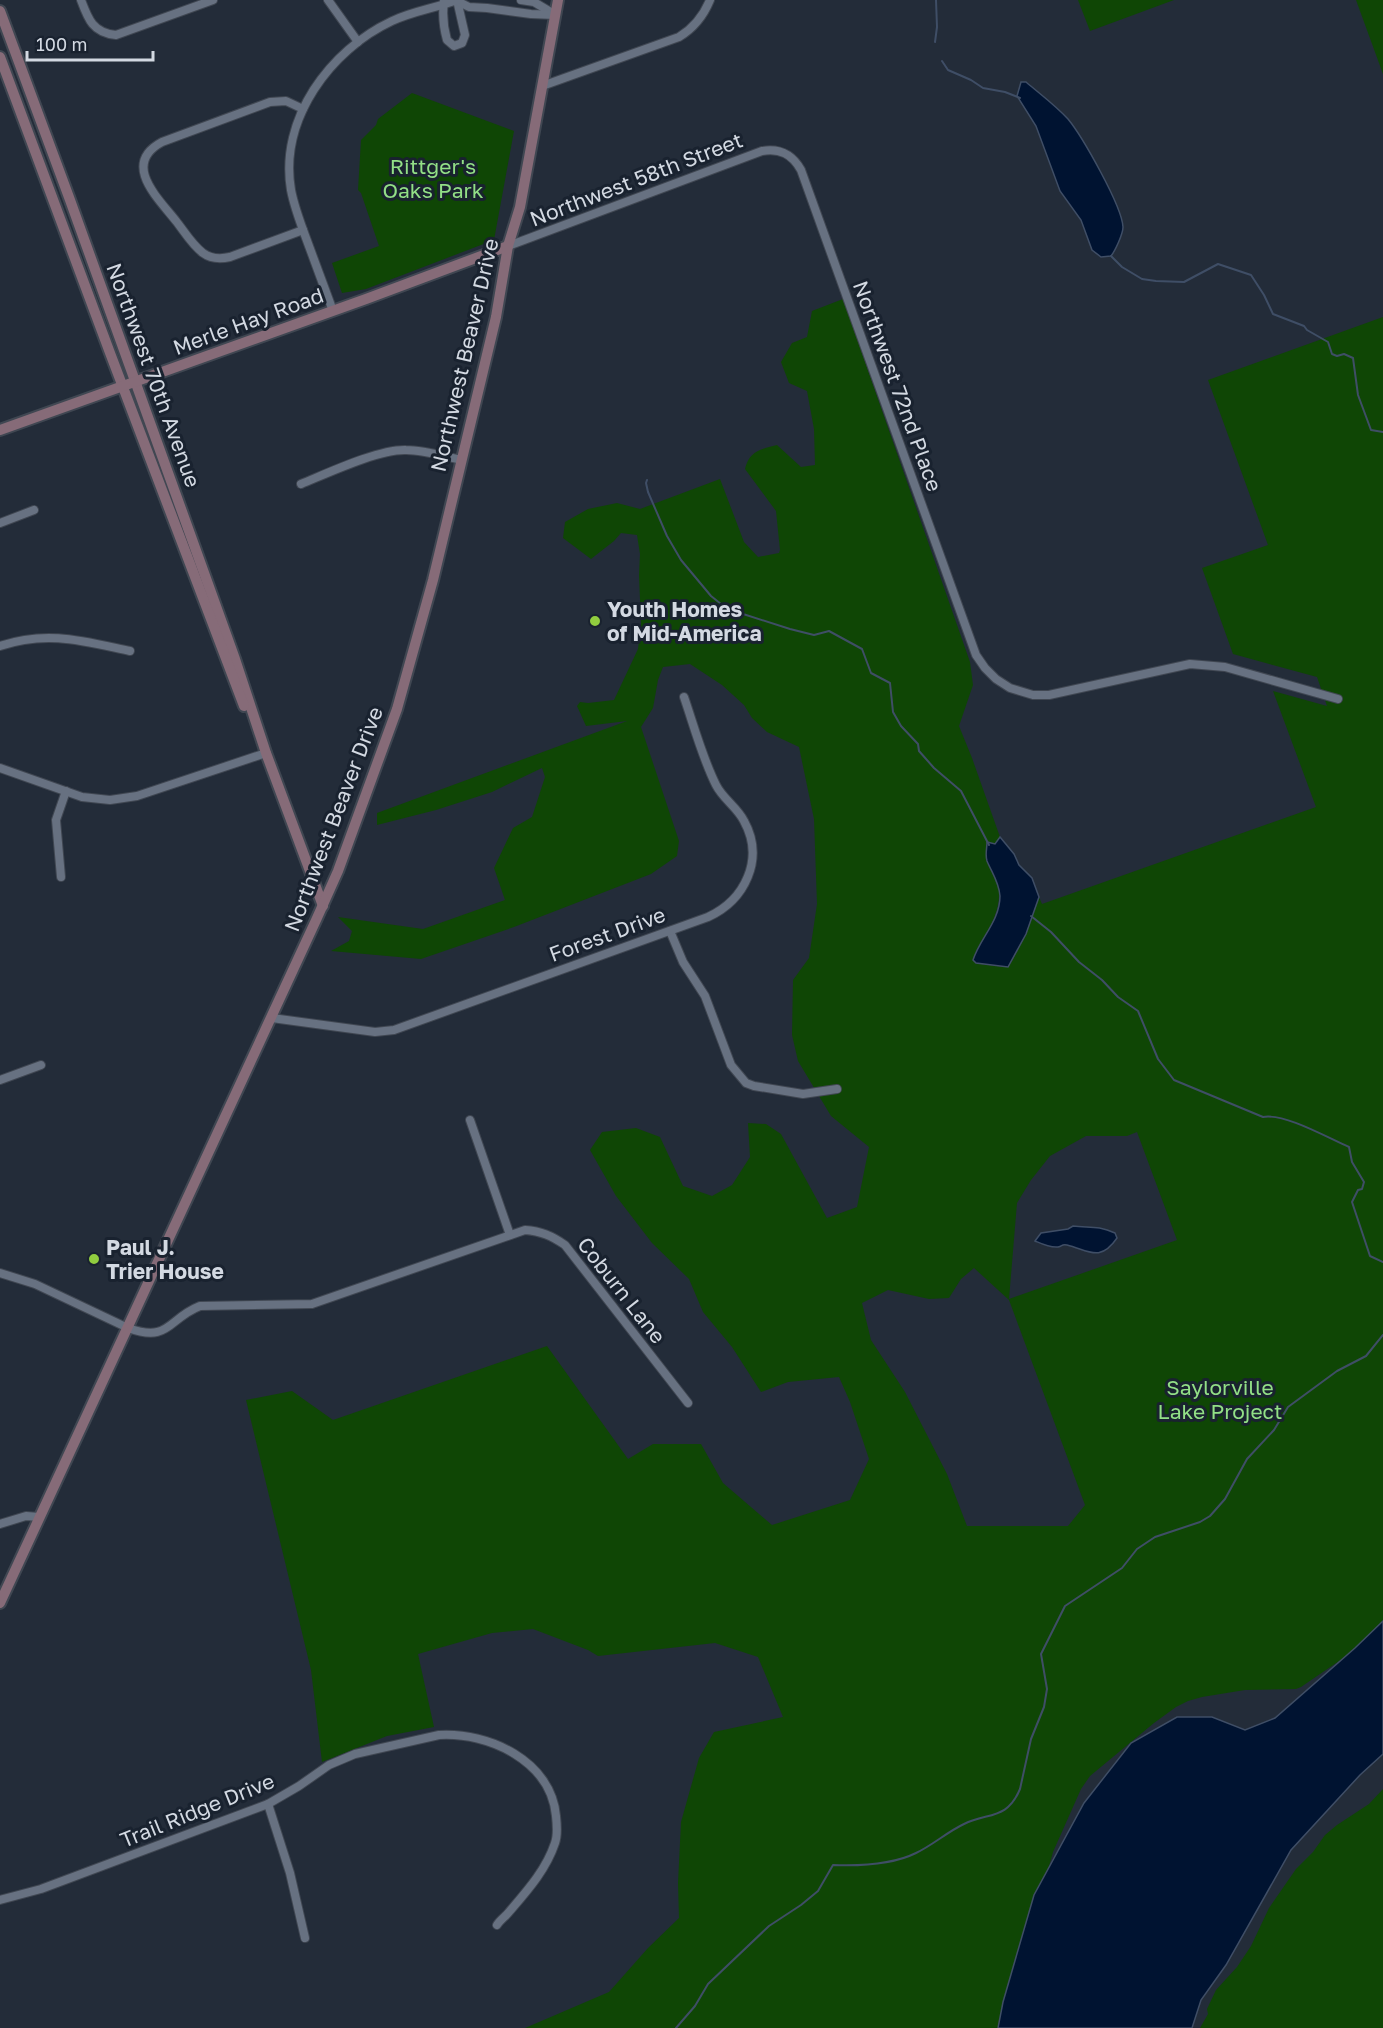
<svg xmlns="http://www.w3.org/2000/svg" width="1383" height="2028" font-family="'Golos Text',sans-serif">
<rect width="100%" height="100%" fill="#232c39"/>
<g fill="#0f4605" fill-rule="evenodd">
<path d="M1078 0H1174L1090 31Z"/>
<path d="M1356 0H1383V74Z"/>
<path d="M412 93 514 131 494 240 366 289 342 293 332 263 379 246 361 193 358 190 361 140 376 125 378 119Z"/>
<path d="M843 299 970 662 973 685 959 726 972 758 1000 837 995 844 987 842C986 858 989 860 995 873 1007 903 991 926 976 951L980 964 1004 967H1008L1010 965 1009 962 1012 961 1026 934 1039 897 1042 904 1316 807 1273 691 1327 706 1317 677 1233 654 1202 568 1268 545 1208 380 1383 317V1627L1364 1644 1301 1687 1296 1689 1245 1690 1202 1697 1188 1701 1176 1707 1154 1723 1090 1776 1081 1789 1053 1852 1004 2028H525L609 1992 648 1948 679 1918 678 1883 681 1822 699 1758 714 1732 783 1717 758 1657 715 1643 598 1656 588 1650 533 1629 492 1633 418 1654 434 1727 387 1736 322 1762 311 1670 246 1400 292 1391 333 1420 547 1346 628 1459 653 1444H701L723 1483 772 1525 850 1500 869 1459 850 1402 839 1377 788 1382 761 1392 732 1347 703 1312 689 1279 652 1243 616 1196 590 1150 602 1132 636 1128 660 1137 683 1186 712 1196 732 1185 750 1157 748 1123 766 1124 781 1134 827 1218 857 1207 869 1147 831 1116 798 1061 792 1035 793 980 809 958 817 904 814 819 799 747 767 732 752 718 744 705 722 685 690 664 663 667 658 680 653 708 641 727 679 841 677 856 651 874 514 927 421 959 331 951 349 941 352 931 338 917 423 929 505 900 494 868 513 828 532 817 545 777 542 768 492 792 436 810 377 825V813L627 721 586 726 577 706 580 702 588 703 614 700 638 649 641 624 639 575 640 554 637 535 621 533 614 541 591 559 563 538 565 522 588 509 617 503 640 509 720 479 744 542 758 557 779 553 780 550 776 511 745 469C749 451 761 449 777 445L801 467 815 465 814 429 807 391 789 383 781 362 792 343 807 337 812 311ZM1137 1132 1177 1240 1009 1299 1017 1203 1031 1180 1050 1156 1086 1136H1127ZM974 1268 1009 1300 1085 1505 1068 1526H967L947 1474 905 1392 871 1340 862 1303 888 1290 929 1299 949 1298 961 1279Z"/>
<path d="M1383 1789V2028H1200L1208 2014 1207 2009 1216 1990 1237 1967 1251 1946 1269 1908 1296 1869 1313 1852 1325 1835 1337 1825 1369 1804Z"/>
</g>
<g fill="#001331" stroke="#3f4e66" stroke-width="1.5">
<path d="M1021 82H1026C1040 94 1055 105 1068 119 1082 136 1122 206 1123 227 1123 234 1115 251 1111 256L1101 257 1092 250 1081 220 1060 191 1036 126 1017 96Z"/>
<path d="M1000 837 1014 854 1019 865 1032 878 1039 897 1026 934 1008 967 976 963 973 960C980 938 1000 921 1000 896 999 882 992 873 987 861 985 855 987 848 987 842L995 844Z"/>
<path d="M1073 1226C1089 1228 1098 1225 1115 1233L1117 1238C1100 1263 1088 1250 1067 1245 1061 1244 1063 1246 1058 1247 1050 1248 1042 1244 1035 1241L1041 1233 1068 1229Z"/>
<path d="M1383 1621V1754L1360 1775 1291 1850 1226 1965 1201 2000 1192 2028H998L1003 2002 1034 1895 1084 1803 1131 1743 1177 1717H1212L1245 1730 1275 1718 1355 1648Z"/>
</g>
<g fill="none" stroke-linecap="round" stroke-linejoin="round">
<g stroke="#3f4e66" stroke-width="2">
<path d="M935 42 937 27 936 0"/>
<path d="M942 61 948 70 971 80 983 88 1005 92 1020 98"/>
<path d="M1111 256 1122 267 1142 279 1156 281 1184 282 1218 264 1251 275 1264 295 1273 314 1304 326 1307 330 1328 342 1332 354 1337 356 1344 354 1353 358 1358 395 1371 430 1383 432"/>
<path d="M647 480 646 483 648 492 667 536 681 560 711 596 721 604 740 613 790 629 814 635 829 631 862 649 871 673 890 683 893 712 901 726 918 744 919 751 934 768 961 791 989 845"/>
<path d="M1031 916 1051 932 1079 962 1102 980 1118 997 1138 1011 1158 1059 1174 1080 1263 1117C1285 1113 1328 1138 1349 1147L1352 1162 1364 1182 1362 1189 1358 1190 1352 1202 1370 1256 1383 1262"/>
<path d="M676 2028 695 2006 708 1984 769 1926 801 1905 818 1891 833 1865C860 1866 892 1865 916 1853 933 1845 947 1832 964 1824 989 1812 1007 1820 1020 1789L1031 1739 1044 1707 1047 1689 1041 1654 1065 1606 1122 1568 1137 1549 1155 1537 1200 1522 1210 1516 1225 1499 1247 1459 1274 1430 1288 1407 1337 1371 1366 1356 1383 1335"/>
</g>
<g stroke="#404752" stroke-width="10">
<g id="street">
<path d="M81 0C88 19 93 33 116 35L213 0"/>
<path d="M328 0 358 42"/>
<path d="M521 0 534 2 554 14"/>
<path d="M444 1C442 16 443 26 447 40L454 46 462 43 465 35 457 0"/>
<path d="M457 1 469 7 487 8 531 14 555 15"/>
<path d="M542 86 679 37C694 28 703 17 710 0"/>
<path d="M303 109 286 101 270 102 162 142C121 164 158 198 176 221 184 231 192 245 203 253 211 259 221 259 230 257L303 230"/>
<path d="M508 246 762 151C780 148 792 154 801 170L976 655 985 668 996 679 1010 688 1033 695H1049L1190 664 1225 667 1338 699"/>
<path d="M333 311C324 287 315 262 306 238 300 222 294 206 291 190 279 119 330 50 392 21 413 11 436 8 457 0"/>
<path d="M301 484C328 473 379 449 406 450 424 450 443 456 461 460"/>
<path d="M0 523 34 510"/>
<path d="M0 646C47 630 83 641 130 651"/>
<path d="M0 768 82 797 110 800 137 796 266 753"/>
<path d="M61 877 56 820 66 791"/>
<path d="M670 931 683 962 705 996 731 1065 746 1083 754 1086 803 1094 837 1089"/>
<path d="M272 1018 375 1032 394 1030 708 917C745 900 765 859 744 821 737 807 723 799 716 785 702 757 694 726 684 697"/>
<path d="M0 1080 41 1065"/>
<path d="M470 1120 510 1235"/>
<path d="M0 1273 35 1284 128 1328C170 1343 167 1319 200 1306L312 1304 525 1230C541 1231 552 1236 565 1245L688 1403"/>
<path d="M0 1524 26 1516 39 1517"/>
<path d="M268 1804 290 1873 305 1938"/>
<path d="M0 1900 41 1889 268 1804 299 1786 329 1765 355 1754 439 1735C489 1732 551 1761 556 1816 557 1825 558 1835 555 1843 546 1870 527 1891 509 1912 505 1917 500 1920 497 1925"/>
</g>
</g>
<g stroke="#404752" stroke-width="14">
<g id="secondary">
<path d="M0 11 70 200 235 659 266 753 323 906"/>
<path d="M0 57C80 274 161 490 244 706"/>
<path d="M0 430 366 299 508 246"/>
<path d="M0 1603 317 918 338 871 397 709 433 580 496 317 508 246 520 207 558 0"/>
</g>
</g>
<use href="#street" stroke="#677181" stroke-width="8"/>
<use href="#secondary" stroke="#866b78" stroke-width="10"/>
</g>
<g fill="#91cd3f" stroke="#19222f" stroke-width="2">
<circle cx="595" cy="621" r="6"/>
<circle cx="94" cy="1259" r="6"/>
</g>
<g text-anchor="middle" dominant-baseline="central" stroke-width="6" stroke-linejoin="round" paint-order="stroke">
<g font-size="21" fill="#92df86" stroke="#19222f">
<text x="433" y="166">Rittger's<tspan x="433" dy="24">Oaks Park</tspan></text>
<text x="1220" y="1387">Saylorville<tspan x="1220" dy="24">Lake Project</tspan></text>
</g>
<g font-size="21" fill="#d3d9e2" stroke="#19222f">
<text transform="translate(636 179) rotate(-21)">Northwest 58th Street</text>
<text transform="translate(248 321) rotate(-20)">Merle Hay Road</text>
<text transform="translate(464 355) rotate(-77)">Northwest Beaver Drive</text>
<text transform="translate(154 375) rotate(70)">Northwest 70th Avenue</text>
<text transform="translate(898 386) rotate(70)">Northwest 72nd Place</text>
<text transform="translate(333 819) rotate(-69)">Northwest Beaver Drive</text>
<text transform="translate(607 934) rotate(-20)">Forest Drive</text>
<text transform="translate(622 1290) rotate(52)">Coburn Lane</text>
<text transform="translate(197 1810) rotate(-22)">Trail Ridge Drive</text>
</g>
<g font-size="21" font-weight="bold" fill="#d3d9e2" stroke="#19222f" text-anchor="start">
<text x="607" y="609">Youth Homes<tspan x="607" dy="24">of Mid-America</tspan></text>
<text x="106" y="1247">Paul J.<tspan x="106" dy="24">Trier House</tspan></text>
</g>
</g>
<path d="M27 51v9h126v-9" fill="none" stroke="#d3d9e2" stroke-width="3"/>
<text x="36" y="51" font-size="18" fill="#d3d9e2" stroke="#19222f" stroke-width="4.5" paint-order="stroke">100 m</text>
</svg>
